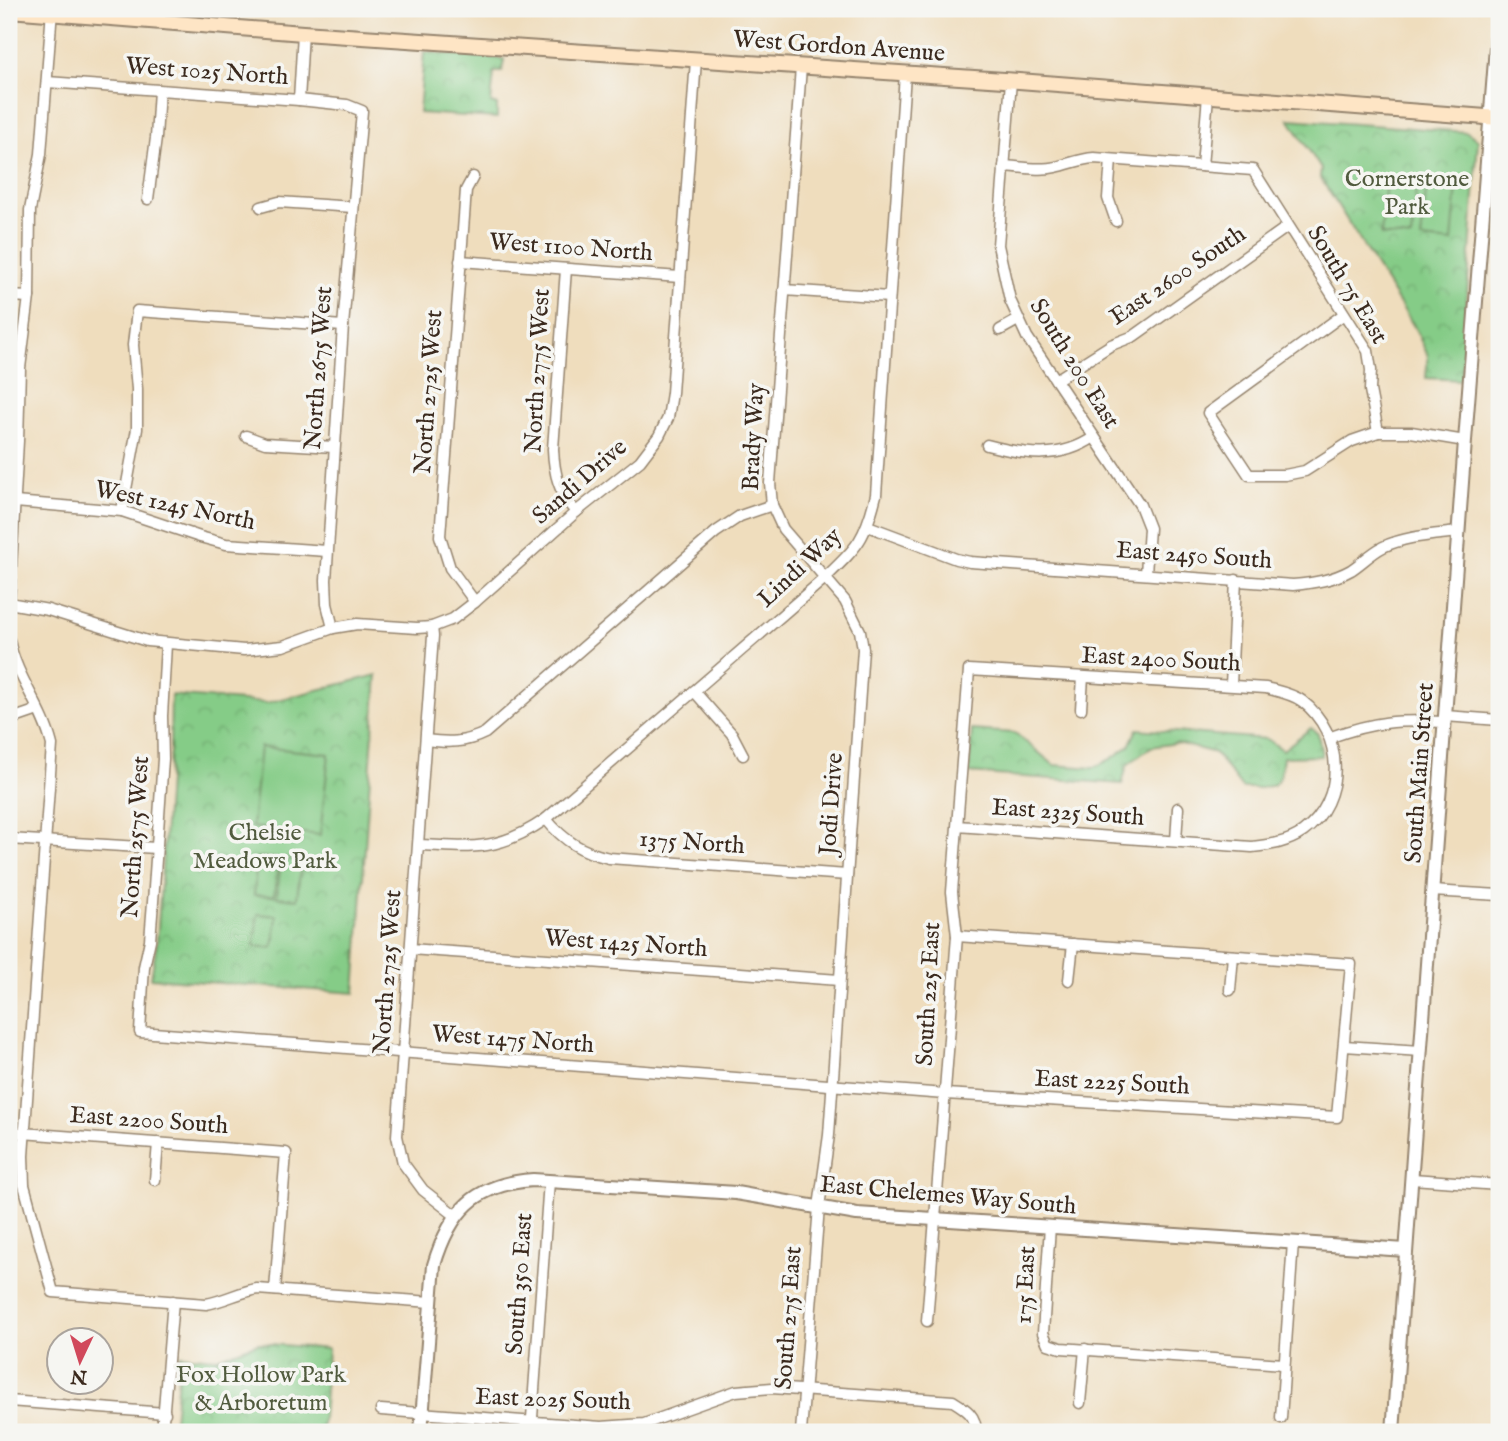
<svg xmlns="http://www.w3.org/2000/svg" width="1508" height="1441" font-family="'IM FELL English',serif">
<defs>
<pattern id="park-crowns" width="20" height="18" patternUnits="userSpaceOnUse" patternTransform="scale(1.75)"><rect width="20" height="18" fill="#85cc87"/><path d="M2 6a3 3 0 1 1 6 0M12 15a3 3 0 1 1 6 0" fill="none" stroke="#74af74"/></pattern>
</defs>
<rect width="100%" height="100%" fill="#f6f6f2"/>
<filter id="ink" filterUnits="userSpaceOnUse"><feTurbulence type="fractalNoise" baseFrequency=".0143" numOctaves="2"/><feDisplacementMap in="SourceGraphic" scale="14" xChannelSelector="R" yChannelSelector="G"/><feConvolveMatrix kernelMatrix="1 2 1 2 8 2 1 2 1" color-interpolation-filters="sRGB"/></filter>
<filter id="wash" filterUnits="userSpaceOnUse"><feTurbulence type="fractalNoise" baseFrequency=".00686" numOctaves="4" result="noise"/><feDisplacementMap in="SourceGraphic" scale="28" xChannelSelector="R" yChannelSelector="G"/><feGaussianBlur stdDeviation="1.57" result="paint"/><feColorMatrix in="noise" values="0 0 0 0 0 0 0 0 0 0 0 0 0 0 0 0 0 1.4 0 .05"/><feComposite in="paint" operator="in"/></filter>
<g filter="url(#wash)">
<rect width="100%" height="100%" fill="#efddbd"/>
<g fill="url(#park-crowns)" stroke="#607b52" stroke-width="2">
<path d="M424 52 504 59 502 72H494L491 103 497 105V118L419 113Z"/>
<path d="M1289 119 1467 132 1478 140 1461 380 1426 378 1428 356 1415 328 1320 177 1321 169Z"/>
<path d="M377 675 355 993 151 978 157 942 170 751 171 695 266 703Z"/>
<path d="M1311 728 1318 734 1322 756 1283 757 1280 777 1274 785 1261 788H1242L1215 753 1177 743 1151 747 1127 765 1122 784 969 773 972 730 1015 733 1054 765 1093 768 1111 759 1129 746 1137 729 1267 739 1283 750Z"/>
<path d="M258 1343 328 1349 322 1432H173L180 1355 217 1358Z"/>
</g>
<g fill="#85cc87" stroke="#607b52" stroke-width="2">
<path d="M1386 179 1417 181 1411 238 1381 235Z"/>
<path d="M1427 182 1457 185 1452 242 1421 239Z"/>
<path d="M260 747 329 754 320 835 252 827Z"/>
<path d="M257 857 278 859 274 896 254 895Z"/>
<path d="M281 859 301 861 297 899 277 897Z"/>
<path d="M258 914 277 916 273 948 254 946Z"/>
</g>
</g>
<g filter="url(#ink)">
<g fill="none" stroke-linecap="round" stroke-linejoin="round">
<g stroke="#95846e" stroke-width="13">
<g id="minor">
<path d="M801 67 770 483 772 505 783 529 845 601 860 631 863 649 829 1135 819 1207 801 1432"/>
<path d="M1011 81 998 245 1010 300 1027 337 1140 505 1149 528 1146 574"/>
<path d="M47 82 299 100 347 105 362 111 343 326 326 580 327 604 333 628"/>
<path d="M299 100 303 33"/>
<path d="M1111 160 1108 198 1116 221"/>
<path d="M1004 166C1021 167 1039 171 1056 167 1070 164 1079 159 1094 158L1253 170 1368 351 1371 370 1370 390 1378 432"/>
<path d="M1202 166 1208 96"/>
<path d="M473 177 466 190 440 536 450 568 475 602"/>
<path d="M148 199 156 138 159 90"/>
<path d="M261 207 279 202 353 207"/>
<path d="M460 261 680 277"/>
<path d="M566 269 553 449C554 473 559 494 576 512"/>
<path d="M784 290 889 297"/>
<path d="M9 296 29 297"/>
<path d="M1344 314 1208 413 1249 475H1285L1305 471 1352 441 1378 432H1411L1465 441"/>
<path d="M1000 330 1018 320"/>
<path d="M1056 380 1111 345 1134 336 1287 227"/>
<path d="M246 436 265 443 334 447"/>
<path d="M987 445C1025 455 1061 460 1094 437"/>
<path d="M15 502 122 511 200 537 226 544 327 551"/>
<path d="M122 511 137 429V389L133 345 137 311 343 326"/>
<path d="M868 526 956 559 970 562 1293 585C1314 583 1333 580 1351 570 1362 563 1371 553 1383 547 1406 536 1433 535 1458 532"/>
<path d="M9 603 48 610 147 641 244 650 283 646 333 628 357 624 417 628 432 627 453 619 475 602 576 512 640 461 659 436 668 418 672 393 696 60"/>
<path d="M9 605 18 441 20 368 29 297 30 210 41 154 52 10"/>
<path d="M432 627 433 636 397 1136 403 1163 423 1190 456 1216"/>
<path d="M9 640C16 677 43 708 52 745L23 1156 24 1185 53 1292 206 1304C224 1301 239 1292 257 1289L431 1302"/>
<path d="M166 644 162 716 163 759 153 902 150 940 144 967 140 1032 945 1094 1337 1117 1351 964 957 936"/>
<path d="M1231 685 1236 580"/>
<path d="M694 691 732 734 743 755"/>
<path d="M1081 709 1083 677"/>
<path d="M1445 716 1499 720"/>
<path d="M9 720 38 710"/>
<path d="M1331 737C1376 721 1397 720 1444 722"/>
<path d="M426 740C448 743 465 743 485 733L716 532 740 516 772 505"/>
<path d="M546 819C564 841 582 852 609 858L847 875"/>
<path d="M9 839 156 848"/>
<path d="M1176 841 1178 808"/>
<path d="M419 845C473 848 500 851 546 819L825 578C858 546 865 540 876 495L905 74"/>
<path d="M1432 891 1499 895"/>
<path d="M410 949 839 980"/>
<path d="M1069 980 1073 944"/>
<path d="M1230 990 1233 956"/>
<path d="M1344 1046 1421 1051"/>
<path d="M9 1132 286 1153 275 1290"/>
<path d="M1412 1179 1499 1185"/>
<path d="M155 1180 158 1143"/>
<path d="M1050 1226 1043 1333 1048 1344 1061 1348 1284 1364"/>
<path d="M927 1321 957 936 952 892 969 670 1266 688C1277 691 1293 694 1302 701 1344 733 1347 800 1303 832 1287 843 1270 845 1252 847L957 826"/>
<path d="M9 1401 165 1413"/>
<path d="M1080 1403 1085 1349"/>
<path d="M381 1410 601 1427 644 1424 736 1391 772 1388 953 1401C966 1409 976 1415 976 1432"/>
<path d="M1281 1418 1293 1242"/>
<path d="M162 1432 173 1301"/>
<path d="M531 1432 549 1181"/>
</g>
</g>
<g stroke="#95846e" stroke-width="16">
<g id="tertiary">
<path d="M421 1432 434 1265C450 1211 475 1184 533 1180L736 1193 857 1214 1406 1250"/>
<path d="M1393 1432 1465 441 1499 9"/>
</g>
</g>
<g stroke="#95846e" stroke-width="18">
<path id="secondary" d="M9 10 303 33 1019 81 1499 118"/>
</g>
<use href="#minor" stroke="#fff" stroke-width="10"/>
<use href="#tertiary" stroke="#fff" stroke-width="12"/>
<use href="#secondary" stroke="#fee5c5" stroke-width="14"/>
</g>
</g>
<g text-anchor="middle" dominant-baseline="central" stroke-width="7" stroke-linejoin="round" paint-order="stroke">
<g font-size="24" fill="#3b2a1e" stroke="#f6f6f2">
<text transform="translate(839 47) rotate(4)">West Gordon Avenue</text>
<text transform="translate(207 72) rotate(4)">West 1025 North</text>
<text transform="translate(571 248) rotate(4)">West 1100 North</text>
<text transform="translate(1178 276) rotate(-34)">East 2600 South</text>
<text transform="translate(1347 285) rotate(59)">South 75 East</text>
<text transform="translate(1074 364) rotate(58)">South 200 East</text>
<text transform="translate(319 368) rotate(-86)">North 2675 West</text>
<text transform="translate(538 371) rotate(-87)">North 2775 West</text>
<text transform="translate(429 392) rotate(-86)">North 2725 West</text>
<text transform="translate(754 437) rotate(-87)">Brady Way</text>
<text transform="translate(580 482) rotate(-41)">Sandi Drive</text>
<text transform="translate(175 506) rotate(12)">West 1245 North</text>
<text transform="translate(1194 556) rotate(4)">East 2450 South</text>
<text transform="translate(800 568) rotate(-43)">Lindi Way</text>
<text transform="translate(1161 660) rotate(3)">East 2400 South</text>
<text transform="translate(1420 773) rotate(-86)">South Main Street</text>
<text transform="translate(832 804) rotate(-86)">Jodi Drive</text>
<text transform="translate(1068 813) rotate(4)">East 2325 South</text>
<text transform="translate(136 837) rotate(-86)">North 2575 West</text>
<text transform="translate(692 843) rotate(4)">1375 North</text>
<text transform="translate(626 944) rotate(4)">West 1425 North</text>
<text transform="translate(388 972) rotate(-86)">North 2725 West</text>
<text transform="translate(929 994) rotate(-87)">South 225 East</text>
<text transform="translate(513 1040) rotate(4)">West 1475 North</text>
<text transform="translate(1112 1083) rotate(3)">East 2225 South</text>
<text transform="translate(149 1121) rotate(4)">East 2200 South</text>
<text transform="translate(948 1196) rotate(5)">East Chelemes Way South</text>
<text transform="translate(520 1284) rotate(-86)">South 350 East</text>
<text transform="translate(1026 1285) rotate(-87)">175 East</text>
<text transform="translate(789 1318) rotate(-86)">South 275 East</text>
<text transform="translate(553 1400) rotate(2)">East 2025 South</text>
</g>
<g font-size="24" fill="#515b3e" stroke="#f6f6f2">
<text x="1407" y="179">Cornerstone<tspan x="1407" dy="28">Park</tspan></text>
<text x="265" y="833">Chelsie<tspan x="265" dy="28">Meadows Park</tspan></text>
<text x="261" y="1375">Fox Hollow Park<tspan x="261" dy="28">&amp; Arboretum</tspan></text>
</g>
</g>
<rect width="1508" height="1441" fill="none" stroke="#f6f6f2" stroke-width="35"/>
<g transform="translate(80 1361) rotate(184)"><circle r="33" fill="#f6f6f2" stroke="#aba49d" stroke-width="2"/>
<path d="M0-5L12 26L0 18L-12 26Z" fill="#d1495b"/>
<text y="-10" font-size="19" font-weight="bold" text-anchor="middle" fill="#3b2a1e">N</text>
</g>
</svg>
